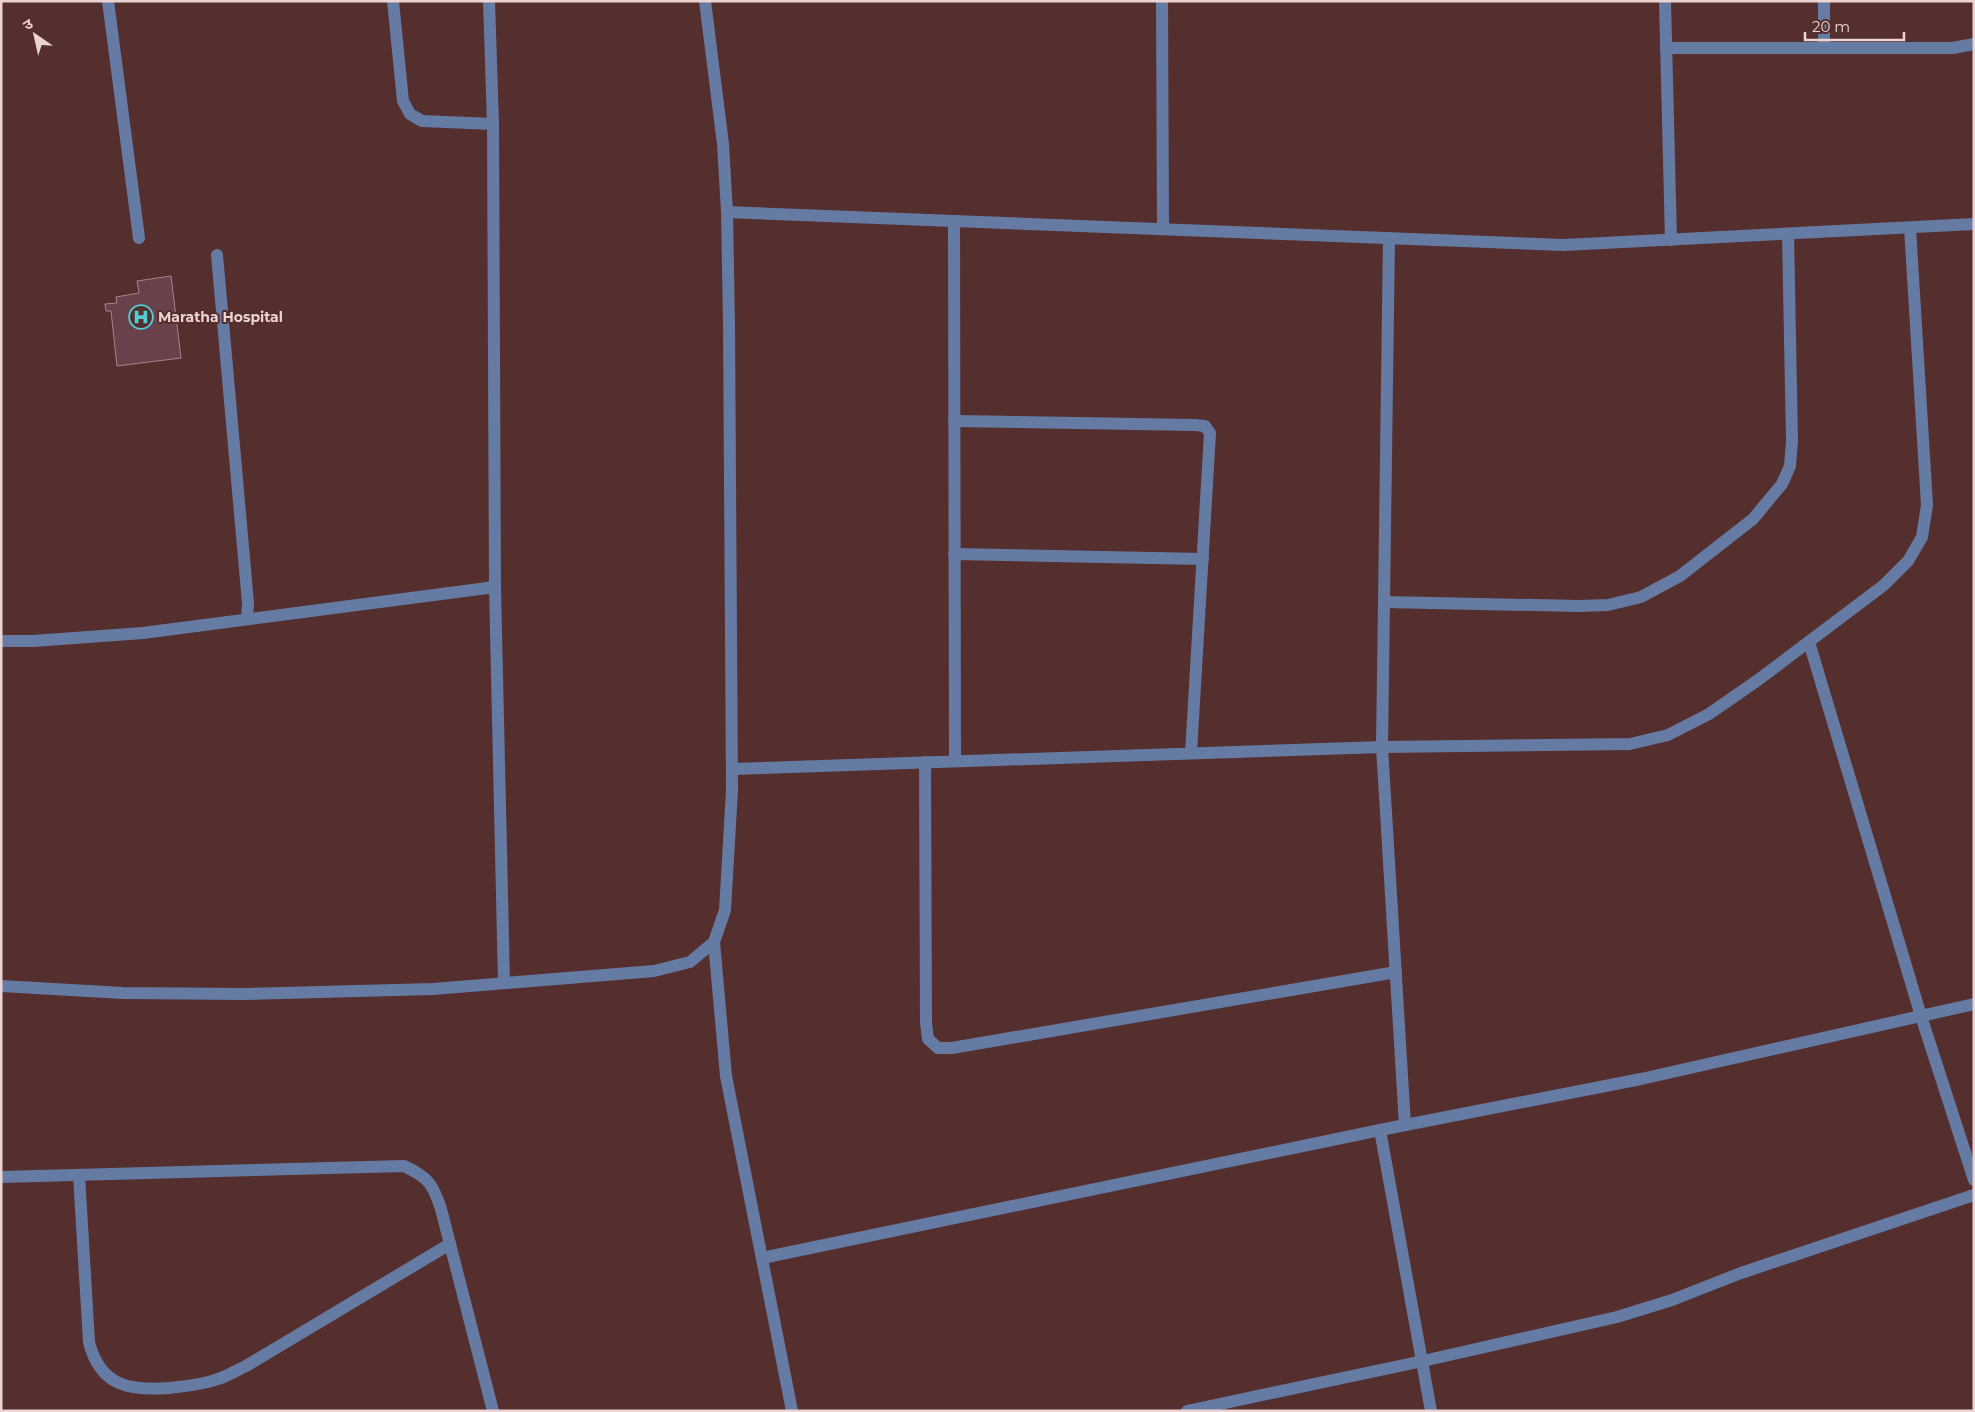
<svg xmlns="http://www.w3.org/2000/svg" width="1975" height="1412" font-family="Montserrat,'Noto Sans Devanagari',sans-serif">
<rect width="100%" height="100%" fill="#542f2e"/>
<path fill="#68414b" stroke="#ac818c" d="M171 276 181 358 117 366 111 311H106L105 304 117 303 116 297 139 293 137 281Z"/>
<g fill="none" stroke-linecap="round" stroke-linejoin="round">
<g stroke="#657ba4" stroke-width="12">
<path d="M108 1 139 238"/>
<path d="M393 1 403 101 410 114 422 121 493 124"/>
<path d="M489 1 493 124 495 587 504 983"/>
<path d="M1162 1 1163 229"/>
<path d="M1665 1 1671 240"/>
<path d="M1666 48H1953L1974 44"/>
<path d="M1824 48V1"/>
<path d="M727 212 1564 245 1974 224"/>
<path d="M954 221 955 761"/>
<path d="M1389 238 1382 747 1405 1125"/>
<path d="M217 255 248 603 247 619"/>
<path d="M954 421 1195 425 1205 426 1210 433 1191 753"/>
<path d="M954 554 1203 559"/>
<path d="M1384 602 1579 606 1608 605 1641 597 1680 576 1753 519 1782 484 1790 466 1792 441 1788 234"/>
<path d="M1 641H33L143 633 495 587"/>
<path d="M1809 642 1921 1016 1974 1180"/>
<path d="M925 762 926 1023 928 1039 938 1048H952L1396 972"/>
<path d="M732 769 1382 747 1630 744 1668 735 1709 714 1758 680 1884 585 1908 561 1922 537 1927 505 1910 228"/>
<path d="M714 942 726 1076 792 1411"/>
<path d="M1 986 123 993 244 994 433 989 654 971 690 962 714 942 725 910 732 790 729 324 727 212 723 144 705 1"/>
<path d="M1380 1130 1431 1411"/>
<path d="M79 1175 89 1342C100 1386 129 1391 169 1388 186 1386 202 1385 218 1379 228 1376 237 1370 246 1366L450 1244"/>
<path d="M1 1177 404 1166C428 1177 433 1184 441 1209L493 1411"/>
<path d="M762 1258 1380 1130 1641 1079 1974 1004"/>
<path d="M1187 1411 1423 1361 1617 1317 1672 1300 1741 1273 1974 1195"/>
</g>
</g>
<defs>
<g id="hospital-ring" transform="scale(1.25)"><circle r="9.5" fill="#542f2e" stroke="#52ccd5" stroke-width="1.5"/><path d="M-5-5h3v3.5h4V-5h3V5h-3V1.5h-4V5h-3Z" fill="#52ccd5"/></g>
</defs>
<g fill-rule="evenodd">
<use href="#hospital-ring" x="141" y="317"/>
</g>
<g text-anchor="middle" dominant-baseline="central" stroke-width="4" stroke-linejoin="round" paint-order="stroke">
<g font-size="14" font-weight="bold" fill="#ecd4d2" stroke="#542f2e" text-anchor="start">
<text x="158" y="317">Maratha Hospital</text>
</g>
</g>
<rect width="1975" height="1412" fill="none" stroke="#ecd4d2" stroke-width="5"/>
<g transform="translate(35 35) rotate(326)" stroke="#542f2e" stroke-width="4" paint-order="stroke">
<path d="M0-4L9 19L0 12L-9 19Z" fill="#ecd4d2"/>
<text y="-8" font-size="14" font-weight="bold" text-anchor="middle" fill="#ecd4d2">उ</text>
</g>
<path d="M1805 32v8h99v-8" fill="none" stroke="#ecd4d2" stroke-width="2.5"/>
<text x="1812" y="32" font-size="15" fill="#ecd4d2" stroke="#542f2e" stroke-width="4" paint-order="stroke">20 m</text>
</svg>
